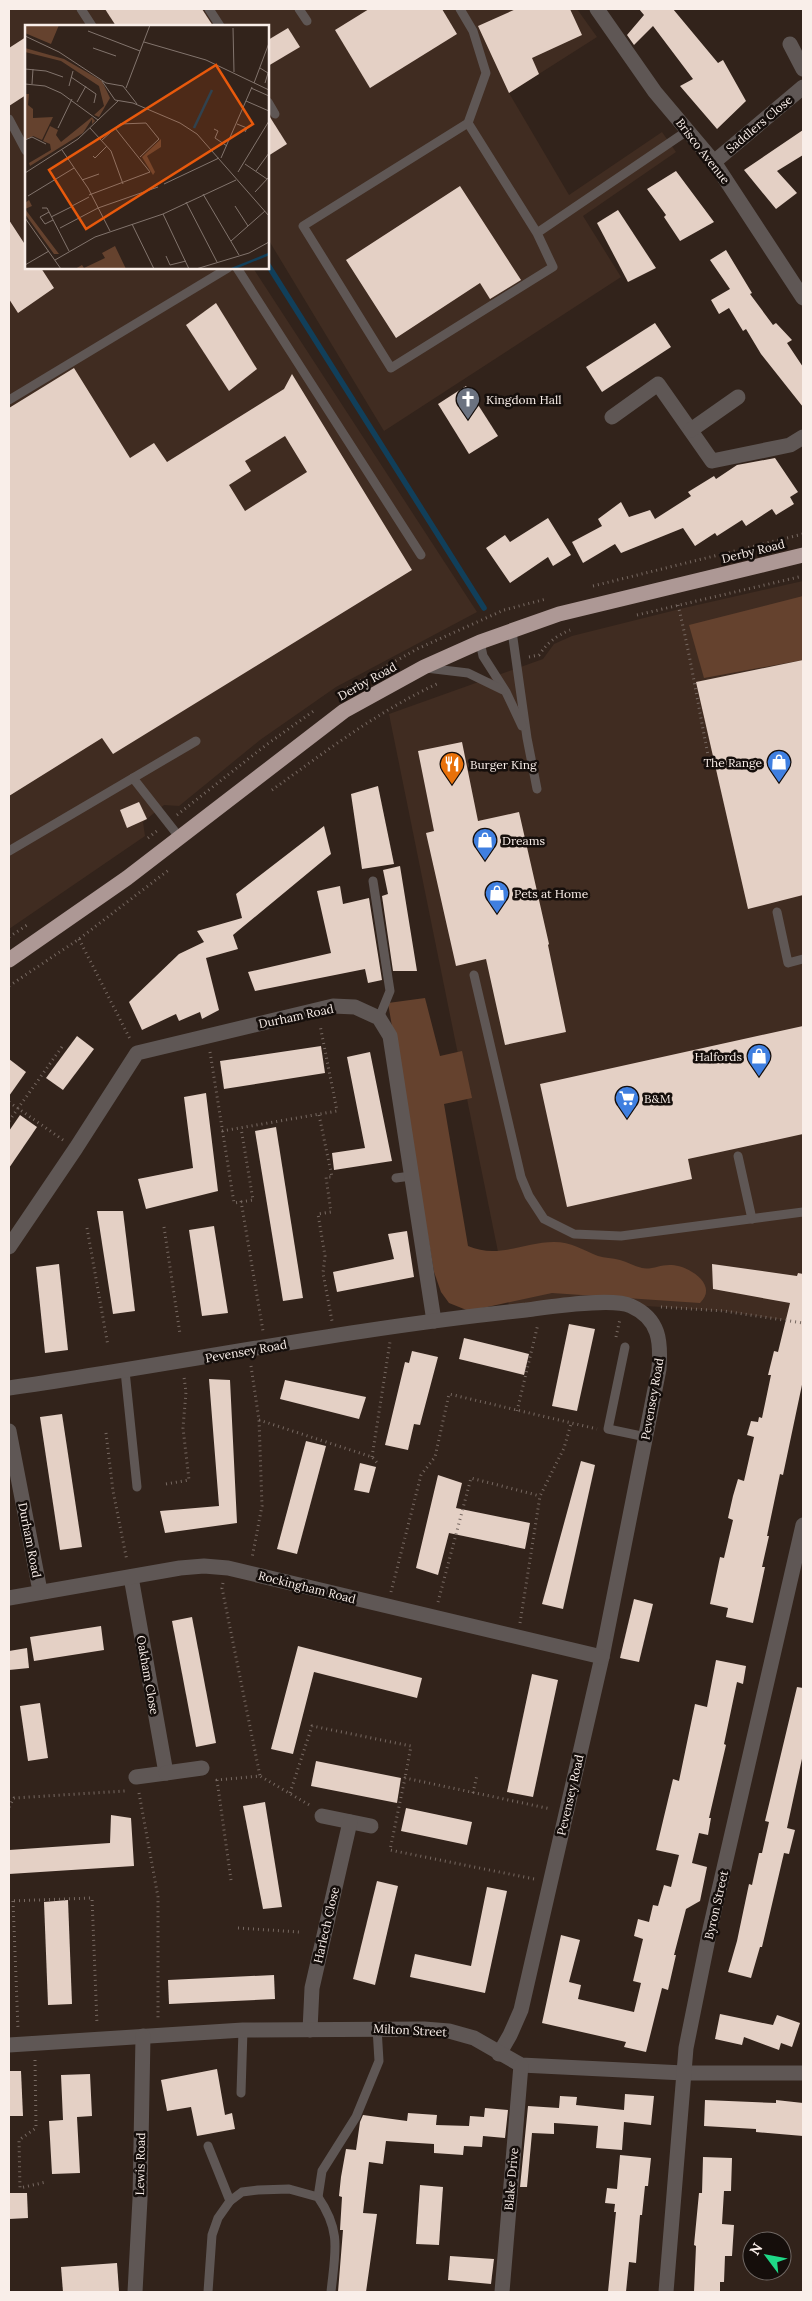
<svg xmlns="http://www.w3.org/2000/svg" width="812" height="2301" font-family="Lora,serif">
<rect width="100%" height="100%" fill="#32231b"/>
<g fill="#402c21">
<path d="M9 9H577L597 37 509 93 569 195 662 132 676 152 583 216 621 277 384 431 268 239V26H26V268H253L477 612 336 687 260 740 179 806 164 805 143 822 145 836 9 929Z"/>
<path d="M803 581V1323L724 1311 630 1305 510 1311 389 714 543 659 554 644 572 636 684 608Z"/>
</g>
<g fill="#65422e">
<path d="M803 596V660L704 678 689 625Z"/>
<path d="M425 998 440 1056 462 1051 472 1098 444 1104 468 1246C498 1259 525 1242 554 1242 571 1242 583 1250 598 1256 605 1258 612 1258 620 1260 627 1262 634 1266 642 1268 652 1270 661 1264 672 1265 689 1266 719 1285 700 1303L552 1293 469 1311 449 1303 441 1292 434 1272 388 1003Z"/>
</g>
<g fill="none" stroke-linecap="round" stroke-linejoin="round">
<path stroke="#113f5a" stroke-width="5.5" d="M268 265 484 608"/>
</g>
<g fill="#e4d0c5" fill-rule="evenodd">
<path d="M105 9H202L213 26H116Z"/>
<path d="M369 9H442L457 34 370 88 335 30Z"/>
<path d="M516 9H570L582 35 532 58 539 74 509 93 478 26Z"/>
<path d="M639 9H673L718 63 723 60 746 101 717 129 680 86 693 79 653 26 634 45 627 35 644 15Z"/>
<path d="M288 28 300 47 268 66V40Z"/>
<path d="M26 37V95L9 106V48Z"/>
<path d="M268 114 287 144 268 156Z"/>
<path d="M803 130V155L777 171 797 193 776 209 744 170Z"/>
<path d="M676 171 714 222 680 241 664 217 666 215 647 189Z"/>
<path d="M460 186 521 280 490 299 480 283 396 338 346 260Z"/>
<path d="M618 210 656 268 628 282 597 223Z"/>
<path d="M9 220 26 246V268H41L54 288 18 313 9 299Z"/>
<path d="M726 250 752 293 750 294 773 325 776 323 792 340 787 343 803 367V407L761 354 746 329 743 331 729 308 719 314 711 300 730 289 710 260Z"/>
<path d="M216 303 257 369 229 391 186 325Z"/>
<path d="M655 323 671 347 602 392 586 367Z"/>
<path d="M74 368 130 458 154 443 167 462 284 389 292 374 412 570 113 754 102 738 9 796V408ZM285 436 307 472 245 511 229 485 251 471 245 461Z"/>
<path d="M466 386 498 436 469 454 438 404Z"/>
<path d="M775 458 798 492 790 497 794 504 776 515 772 509 746 526 742 520 717 536 715 533 695 546 683 528 621 553 615 544 583 563 572 542 602 526 598 519 621 502 629 517 650 510 655 519 691 496 688 492 714 476 716 479 737 465Z"/>
<path d="M548 518 571 555 553 566 548 557 510 583 486 548 505 535 510 542Z"/>
<path d="M803 660V895L748 909 696 682Z"/>
<path d="M462 742 478 821 519 812 549 944 548 945 566 1032 505 1045 486 959 456 966 426 833 434 831 418 751Z"/>
<path d="M378 786 394 864 362 869 351 794Z"/>
<path d="M139 802 147 819 127 828 120 810Z"/>
<path d="M324 826 331 854 233 935 238 949 206 958 219 1010 202 1019 200 1012 179 1021 176 1014 142 1030 129 1002 179 954 204 942 197 931 242 918 236 894Z"/>
<path d="M400 866 417 971H393L382 896 388 894 383 870Z"/>
<path d="M340 886 343 904 369 898 382 980 368 983 365 969 255 991 248 972 331 953 317 891Z"/>
<path d="M803 1026V1134L688 1159 692 1179 567 1207 540 1084Z"/>
<path d="M77 1036 94 1049 63 1090 46 1078Z"/>
<path d="M321 1046 325 1073 224 1089 220 1061Z"/>
<path d="M370 1052 392 1161 334 1170 332 1153 365 1148 347 1057Z"/>
<path d="M9 1059 26 1072 9 1096Z"/>
<path d="M206 1093 218 1191 146 1209 138 1179 193 1168 184 1097Z"/>
<path d="M20 1115 37 1127 9 1168V1131Z"/>
<path d="M276 1127 303 1298 283 1301 255 1131Z"/>
<path d="M97 1211H123L135 1311 113 1314Z"/>
<path d="M214 1226 228 1313 202 1316 189 1230Z"/>
<path d="M407 1231 414 1277 337 1292 333 1272 394 1259 388 1234Z"/>
<path d="M59 1264 68 1350 45 1353 36 1267Z"/>
<path d="M712 1264 797 1276 798 1273 803 1274V1380L783 1475 780 1474 767 1536H769L762 1567H765L753 1623 726 1617 728 1608 710 1604 720 1557 724 1558 733 1520 728 1518 733 1496 738 1479 744 1481 754 1437 747 1435 751 1421 758 1422 759 1417 762 1418 771 1375H768L774 1351 778 1352 790 1303 713 1289Z"/>
<path d="M569 1324 595 1329 577 1411 552 1406Z"/>
<path d="M464 1338 529 1354 524 1375 459 1359Z"/>
<path d="M412 1351 438 1357 420 1425 414 1424 408 1450 385 1445 405 1362 409 1363Z"/>
<path d="M209 1379 230 1380 237 1523 165 1533 160 1511 219 1506Z"/>
<path d="M285 1380 366 1397 359 1419 280 1399Z"/>
<path d="M62 1414 82 1547 60 1550 40 1417Z"/>
<path d="M306 1441 326 1446 297 1554 277 1549Z"/>
<path d="M581 1461 595 1465 563 1609 542 1604Z"/>
<path d="M360 1463 376 1467 369 1493 354 1490Z"/>
<path d="M438 1475 462 1483 456 1508 530 1523 525 1549 449 1533 438 1575 416 1568Z"/>
<path d="M634 1599 653 1604 639 1662 620 1658Z"/>
<path d="M192 1617 216 1743 196 1747 172 1621Z"/>
<path d="M101 1626 104 1650 34 1661 30 1637Z"/>
<path d="M298 1646 422 1678 417 1698 314 1672 293 1754 271 1749Z"/>
<path d="M27 1648 29 1668 9 1670V1651Z"/>
<path d="M716 1660 746 1666 743 1684 737 1682 724 1744 726 1745 709 1818H711L708 1835 699 1833 692 1863 707 1867 700 1901 686 1909 674 1955H676L668 1990 662 1988 646 2052 624 2047 626 2042 542 2023 561 1935 580 1940 569 1982 581 1985 578 1999 634 2012 641 1983 633 1981 643 1939 634 1936 638 1919 649 1922 653 1905 658 1906 664 1885 671 1887 679 1855 656 1850 673 1779 679 1781 695 1704 707 1707Z"/>
<path d="M532 1674 558 1680 533 1797 507 1792Z"/>
<path d="M797 1687 803 1688V1754L787 1828 795 1830 789 1854 784 1853 762 1947H760L751 1978 728 1972 737 1941 749 1884 752 1885 759 1853H762L769 1822 765 1821Z"/>
<path d="M40 1703 48 1758 28 1761 20 1706Z"/>
<path d="M316 1761 401 1778 397 1803 311 1786Z"/>
<path d="M265 1802 282 1907 263 1909 243 1806Z"/>
<path d="M406 1808 472 1822 467 1845 401 1831Z"/>
<path d="M111 1815 131 1818 134 1866 9 1874V1850L110 1843Z"/>
<path d="M377 1881 398 1886 375 1985 353 1979Z"/>
<path d="M487 1887 507 1891 485 1993 410 1977 415 1954 471 1966Z"/>
<path d="M68 1900 72 2004 48 2005 44 1902Z"/>
<path d="M274 1975 275 1999 169 2004 168 1980Z"/>
<path d="M720 2014 773 2025 777 2015 800 2023 792 2047 781 2043 779 2050 744 2037 742 2045 715 2039Z"/>
<path d="M217 2069 225 2115 232 2113 235 2129 197 2136 191 2107 167 2111 161 2080Z"/>
<path d="M9 2071H21L23 2116H9Z"/>
<path d="M90 2074 92 2116 77 2117 80 2173 52 2174 49 2121 63 2120 61 2075Z"/>
<path d="M625 2094 654 2096 651 2125 624 2122 622 2150 596 2148 598 2126 554 2123V2134L532 2133 527 2187H520L528 2106 559 2108 560 2096 577 2097 576 2105 624 2110Z"/>
<path d="M705 2100 776 2103V2100L803 2103V2136L756 2132V2129L704 2126Z"/>
<path d="M485 2108 508 2110 505 2138 483 2136 482 2147 464 2146 463 2155 434 2153V2144L386 2141 383 2164 369 2162 363 2213 377 2214 366 2292H338L343 2230H340L342 2197 339 2196 341 2177 346 2149 356 2150 360 2122 363 2115 407 2121 408 2113 437 2115 436 2125 469 2126 470 2116 484 2117Z"/>
<path d="M620 2155 651 2158 648 2186H645L642 2215H640L636 2263 629 2262 626 2292H608L616 2212H614L615 2204 605 2203 607 2188 617 2189Z"/>
<path d="M703 2157 732 2158 731 2191H724L722 2224 734 2225 732 2256H725L724 2282H720V2292H694L696 2246 694 2245 699 2193H702Z"/>
<path d="M420 2185 443 2187 439 2245 416 2244Z"/>
<path d="M9 2193H27L28 2218 9 2219Z"/>
<path d="M450 2256 494 2259 491 2284 448 2280Z"/>
<path d="M117 2263 119 2291 63 2292 61 2267Z"/>
</g>
<g fill="none" stroke-linecap="round" stroke-linejoin="round">
<g stroke="#776962" stroke-width="3" stroke-dasharray="1 4" stroke-linecap="butt">
<path d="M593 586 803 534"/>
<path d="M678 605C691 658 699 711 710 765"/>
<path d="M637 615 803 576"/>
<path d="M529 657 539 655C547 643 556 636 570 630"/>
<path d="M339 693 417 649 504 610 546 599"/>
<path d="M272 790C325 752 378 711 439 683"/>
<path d="M177 815 266 745 315 710"/>
<path d="M148 838 158 830"/>
<path d="M9 937 27 925"/>
<path d="M79 939 130 1039"/>
<path d="M9 986 79 939 170 869"/>
<path d="M210 1052 234 1203 253 1200 241 1128"/>
<path d="M9 1102 63 1140"/>
<path d="M319 1115 332 1177H326L331 1212 318 1214 325 1256 323 1273 332 1321"/>
<path d="M9 1121 64 1044"/>
<path d="M222 1131 337 1111 320 1025"/>
<path d="M241 1201 263 1331"/>
<path d="M164 1227 180 1334"/>
<path d="M87 1228 108 1346"/>
<path d="M661 1307 724 1311 803 1323"/>
<path d="M616 1337 620 1319"/>
<path d="M251 1366 259 1420 262 1506 252 1558"/>
<path d="M517 1411 538 1324"/>
<path d="M259 1420 372 1457 379 1465"/>
<path d="M106 1433 113 1491 127 1561"/>
<path d="M372 1457 390 1342"/>
<path d="M166 1484 189 1480 183 1428 186 1392 184 1377"/>
<path d="M223 1583 222 1588 260 1776"/>
<path d="M391 1592 421 1475 435 1457 449 1394 597 1429"/>
<path d="M438 1602 471 1478 540 1496"/>
<path d="M520 1623 540 1496 564 1448 571 1424"/>
<path d="M139 1793 158 1897V2020"/>
<path d="M290 1793 312 1726 411 1746 405 1778"/>
<path d="M473 1793 477 1775"/>
<path d="M9 1807 14 1798 125 1791"/>
<path d="M534 1879 390 1850 405 1778 551 1809"/>
<path d="M231 1880 217 1780 260 1776 311 1806"/>
<path d="M9 1901 92 1898 97 2024"/>
<path d="M13 1901 18 2029"/>
<path d="M238 1928 299 1932"/>
<path d="M35 2060 36 2128 19 2140 20 2188 46 2182"/>
</g>
<g stroke="#5f5755" stroke-width="9">
<path d="M81 9 92 26"/>
<path d="M209 9 220 26"/>
<path d="M299 9 307 21"/>
<path d="M460 9 473 31 486 73 468 123"/>
<path d="M268 102 275 114"/>
<path d="M9 119 26 151"/>
<path d="M537 233 553 267 391 368 303 226 468 123 537 233 687 131"/>
<path d="M237 268 421 555"/>
<path d="M9 400 228 268"/>
<path d="M512 631 527 738 537 789"/>
<path d="M480 642 483 656 506 692 522 726"/>
<path d="M426 668 468 673 503 690"/>
<path d="M133 778 180 838"/>
<path d="M9 851 196 741"/>
<path d="M373 881 390 991 379 1018"/>
<path d="M777 912 788 963 803 959"/>
<path d="M474 975 521 1177 529 1196 544 1219 574 1234 621 1236 803 1212"/>
<path d="M738 1156 752 1219"/>
<path d="M396 1178 411 1176"/>
<path d="M625 1347 608 1429 646 1437"/>
<path d="M125 1371 137 1487"/>
<path d="M241 2093 243 2030"/>
<path d="M208 2146 230 2201"/>
<path d="M318 2197 322 2171 356 2117 379 2061 377 2028"/>
<path d="M208 2292 212 2235 218 2218 230 2201 242 2192 258 2190 289 2189 318 2197C342 2232 335 2252 331 2292"/>
</g>
<g stroke="#5f5755" stroke-width="15">
<path d="M597 9 655 92 714 162 803 298"/>
<path d="M790 44 803 69"/>
<path d="M714 162 803 87"/>
<path d="M612 417 658 384 712 461 790 445 803 437"/>
<path d="M691 430 738 397"/>
<path d="M9 1247 76 1148 137 1053 333 1006 355 1007 379 1018 390 1036 434 1321"/>
<path d="M9 1388C181 1363 352 1328 526 1310 549 1307 612 1297 631 1306 660 1319 661 1342 659 1369L602 1657 521 2010 510 2035 499 2054"/>
<path d="M9 1431 40 1591"/>
<path d="M131 1577 166 1773 136 1777"/>
<path d="M9 1598 180 1568 204 1566 228 1568 602 1657"/>
<path d="M166 1773 202 1768"/>
<path d="M322 1816 371 1826"/>
<path d="M310 2030 312 1988 350 1822"/>
<path d="M9 2045 243 2030 424 2029 449 2031 474 2038 521 2065 684 2073H803"/>
<path d="M135 2292 140 2199 143 2036"/>
<path d="M502 2292 521 2065"/>
<path d="M666 2292 686 2048 710 1929 803 1525"/>
</g>
<path stroke="#ad9895" stroke-width="15" d="M9 960 127 878 344 711 424 667 480 642 559 614 803 555"/>
</g>
<defs>
<g id="church-pin" transform="scale(1.25)"><path d="M0 17L-7.5 6A9.5 9.5 0 1 1 7.5 6Z" fill="#6b7280" stroke="#150e0b"/><path d="M-1.2-6h2.4v3.5h3.3v2.4h-3.3V6h-2.4V-.1h-3.3v-2.4h3.3Z" fill="#fff"/></g>
<g id="shop-pin" transform="scale(1.25)"><path d="M0 17L-7.5 6A9.5 9.5 0 1 1 7.5 6Z" fill="#3f7fe0" stroke="#150e0b"/><path d="M-5-2.5h2.3a2.7 3.5 0 0 1 5.4 0H5L5.5 6h-11ZM-1.5-2.5h3a1.5 2.3 0 0 0-3 0Z" fill="#fff"/></g>
<g id="restaurant-pin" transform="scale(1.25)"><path d="M0 17L-7.5 6A9.5 9.5 0 1 1 7.5 6Z" fill="#e8710a" stroke="#150e0b"/><path d="M-5-6h1v4h1v-4h1v4h1v-4h1v5L-1.5 .5V6h-2V.5L-5-1ZM5-6V6H3V1.5H1.5Q1.5-4 5-6Z" fill="#fff"/></g>
<g id="supermarket-pin" transform="scale(1.25)"><path d="M0 17L-7.5 6A9.5 9.5 0 1 1 7.5 6Z" fill="#3f7fe0" stroke="#150e0b"/><path d="M-6-5.5h2.5l.6 2H6L4.5 2H-2.5L-4.4-4H-6ZM-1.5 3.2a1.3 1.3 0 1 0 .1 0ZM3 3.2a1.3 1.3 0 1 0 .1 0Z" fill="#fff"/></g>
</defs>
<g fill-rule="evenodd">
<use href="#church-pin" x="468" y="399"/>
<use href="#shop-pin" x="779" y="762"/>
<use href="#restaurant-pin" x="452" y="764"/>
<use href="#shop-pin" x="485" y="840"/>
<use href="#shop-pin" x="497" y="893"/>
<use href="#shop-pin" x="759" y="1056"/>
<use href="#supermarket-pin" x="627" y="1098"/>
</g>
<g text-anchor="middle" dominant-baseline="central" stroke-width="5" stroke-linejoin="round" paint-order="stroke">
<g font-size="12" fill="#f9eee9" stroke="#150e0b">
<text transform="translate(759 124) rotate(-40)">Saddlers Close</text>
<text transform="translate(703 151) rotate(52)">Brisco Avenue</text>
<text transform="translate(753 551) rotate(-14)">Derby Road</text>
<text transform="translate(367 681) rotate(-29)">Derby Road</text>
<text transform="translate(296 1016) rotate(-12)">Durham Road</text>
<text transform="translate(246 1351) rotate(-10)">Pevensey Road</text>
<text transform="translate(652 1399) rotate(-80)">Pevensey Road</text>
<text transform="translate(30 1540) rotate(79)">Durham Road</text>
<text transform="translate(307 1587) rotate(14)">Rockingham Road</text>
<text transform="translate(148 1675) rotate(80)">Oakham Close</text>
<text transform="translate(570 1795) rotate(-77)">Pevensey Road</text>
<text transform="translate(716 1905) rotate(-77)">Byron Street</text>
<text transform="translate(326 1925) rotate(-77)">Harlech Close</text>
<text transform="translate(410 2030) rotate(3)">Milton Street</text>
<text transform="translate(140 2164) rotate(-89)">Lewis Road</text>
<text transform="translate(511 2179) rotate(-85)">Blake Drive</text>
</g>
<g font-size="12" fill="#f9eee9" stroke="#150e0b" text-anchor="start">
<text x="486" y="399">Kingdom Hall</text>
<text x="762" y="762" text-anchor="end">The Range</text>
<text x="470" y="764">Burger King</text>
<text x="502" y="840">Dreams</text>
<text x="514" y="893">Pets at Home</text>
<text x="742" y="1056" text-anchor="end">Halfords</text>
<text x="644" y="1098">B&amp;M</text>
</g>
</g>
<g transform="translate(25 25)">
<rect width="244" height="244" fill="#32231b"/>
<path d="M0 0H34L26 19 0 8ZM0 23 39 34 77 56 85 73 74 92 69 90 79 81 74 61 36 36 0 27ZM0 69H4L3 80 8 84V93L28 92 17 115 8 111 0 115ZM67 92 70 96 67 99V94L58 108 5 141 4 138 26 125 25 119 18 116 25 101 33 105 31 110 36 117ZM136 114V122L122 131 130 147 128 150 117 132ZM4 175 7 181 0 184 34 229H29L0 189V178ZM90 221 101 244H50L57 240 59 243 80 233 77 228Z" fill="#65422e"/>
<path fill="none" stroke="#113f5a" stroke-width="2.5" d="M169 103 187 65M207 244 244 229"/>
<path fill="none" stroke="#82746d" stroke-width="1" d="M208 3 209 47M63 6 115 26M0 11 34 27 81 58 98 61 112 79M119 17 181 35 244 65M68 23 91 31M235 43 243 48 240 58M0 44 21 46 38 52M46 52 71 69 69 78M77 56 90 75 108 78 155 98 172 109 244 191M229 58 244 18M0 59 20 61 36 68 73 95M7 59 8 44M44 61 48 46M101 63 125 0M226 63 244 71M221 76 244 86M52 77 61 61M212 99 222 103 220 107M33 103 47 74M65 103 86 126 98 159M189 104 193 106 190 113 202 121M0 115 7 112 21 119M77 115 95 99 121 98 134 114 115 132M37 125 63 163 85 206M68 131 70 133 82 121M196 133 227 62M220 139 242 154M231 146 244 128M213 147 244 96M0 148 53 114 93 76M57 155 74 149M139 159 194 133M230 167 244 152M178 169 214 230M64 170 125 147 90 103M3 171 49 143M161 177 192 237M47 181 64 172M210 181 223 201M17 183H22L44 226M24 187 15 192 20 199 28 195M138 189 164 244M26 192 46 182M0 193 36 244M107 199 129 244M35 203 73 183 133 162M206 216 240 186M141 231 145 240 161 236M30 235 70 212 138 189 211 155M0 240 24 226M171 244 224 228 244 217"/>
<path fill="#e8590c" fill-opacity="0.15" stroke="#e8590c" stroke-width="2.5" d="M191 40 228 99 61 204 24 145Z"/>
<rect width="244" height="244" fill="none" stroke="#f9eee9" stroke-width="2.5"/>
</g>
<rect width="812" height="2301" fill="none" stroke="#f9eee9" stroke-width="20"/>
<g transform="translate(767 2256) rotate(302)"><circle r="24" fill="#150e0b" stroke="#706864"/>
<path d="M0-4L9 19L0 12L-9 19Z" fill="#1fd887"/>
<text y="-8" font-size="14" font-weight="bold" text-anchor="middle" fill="#f9eee9">N</text>
</g>
</svg>
